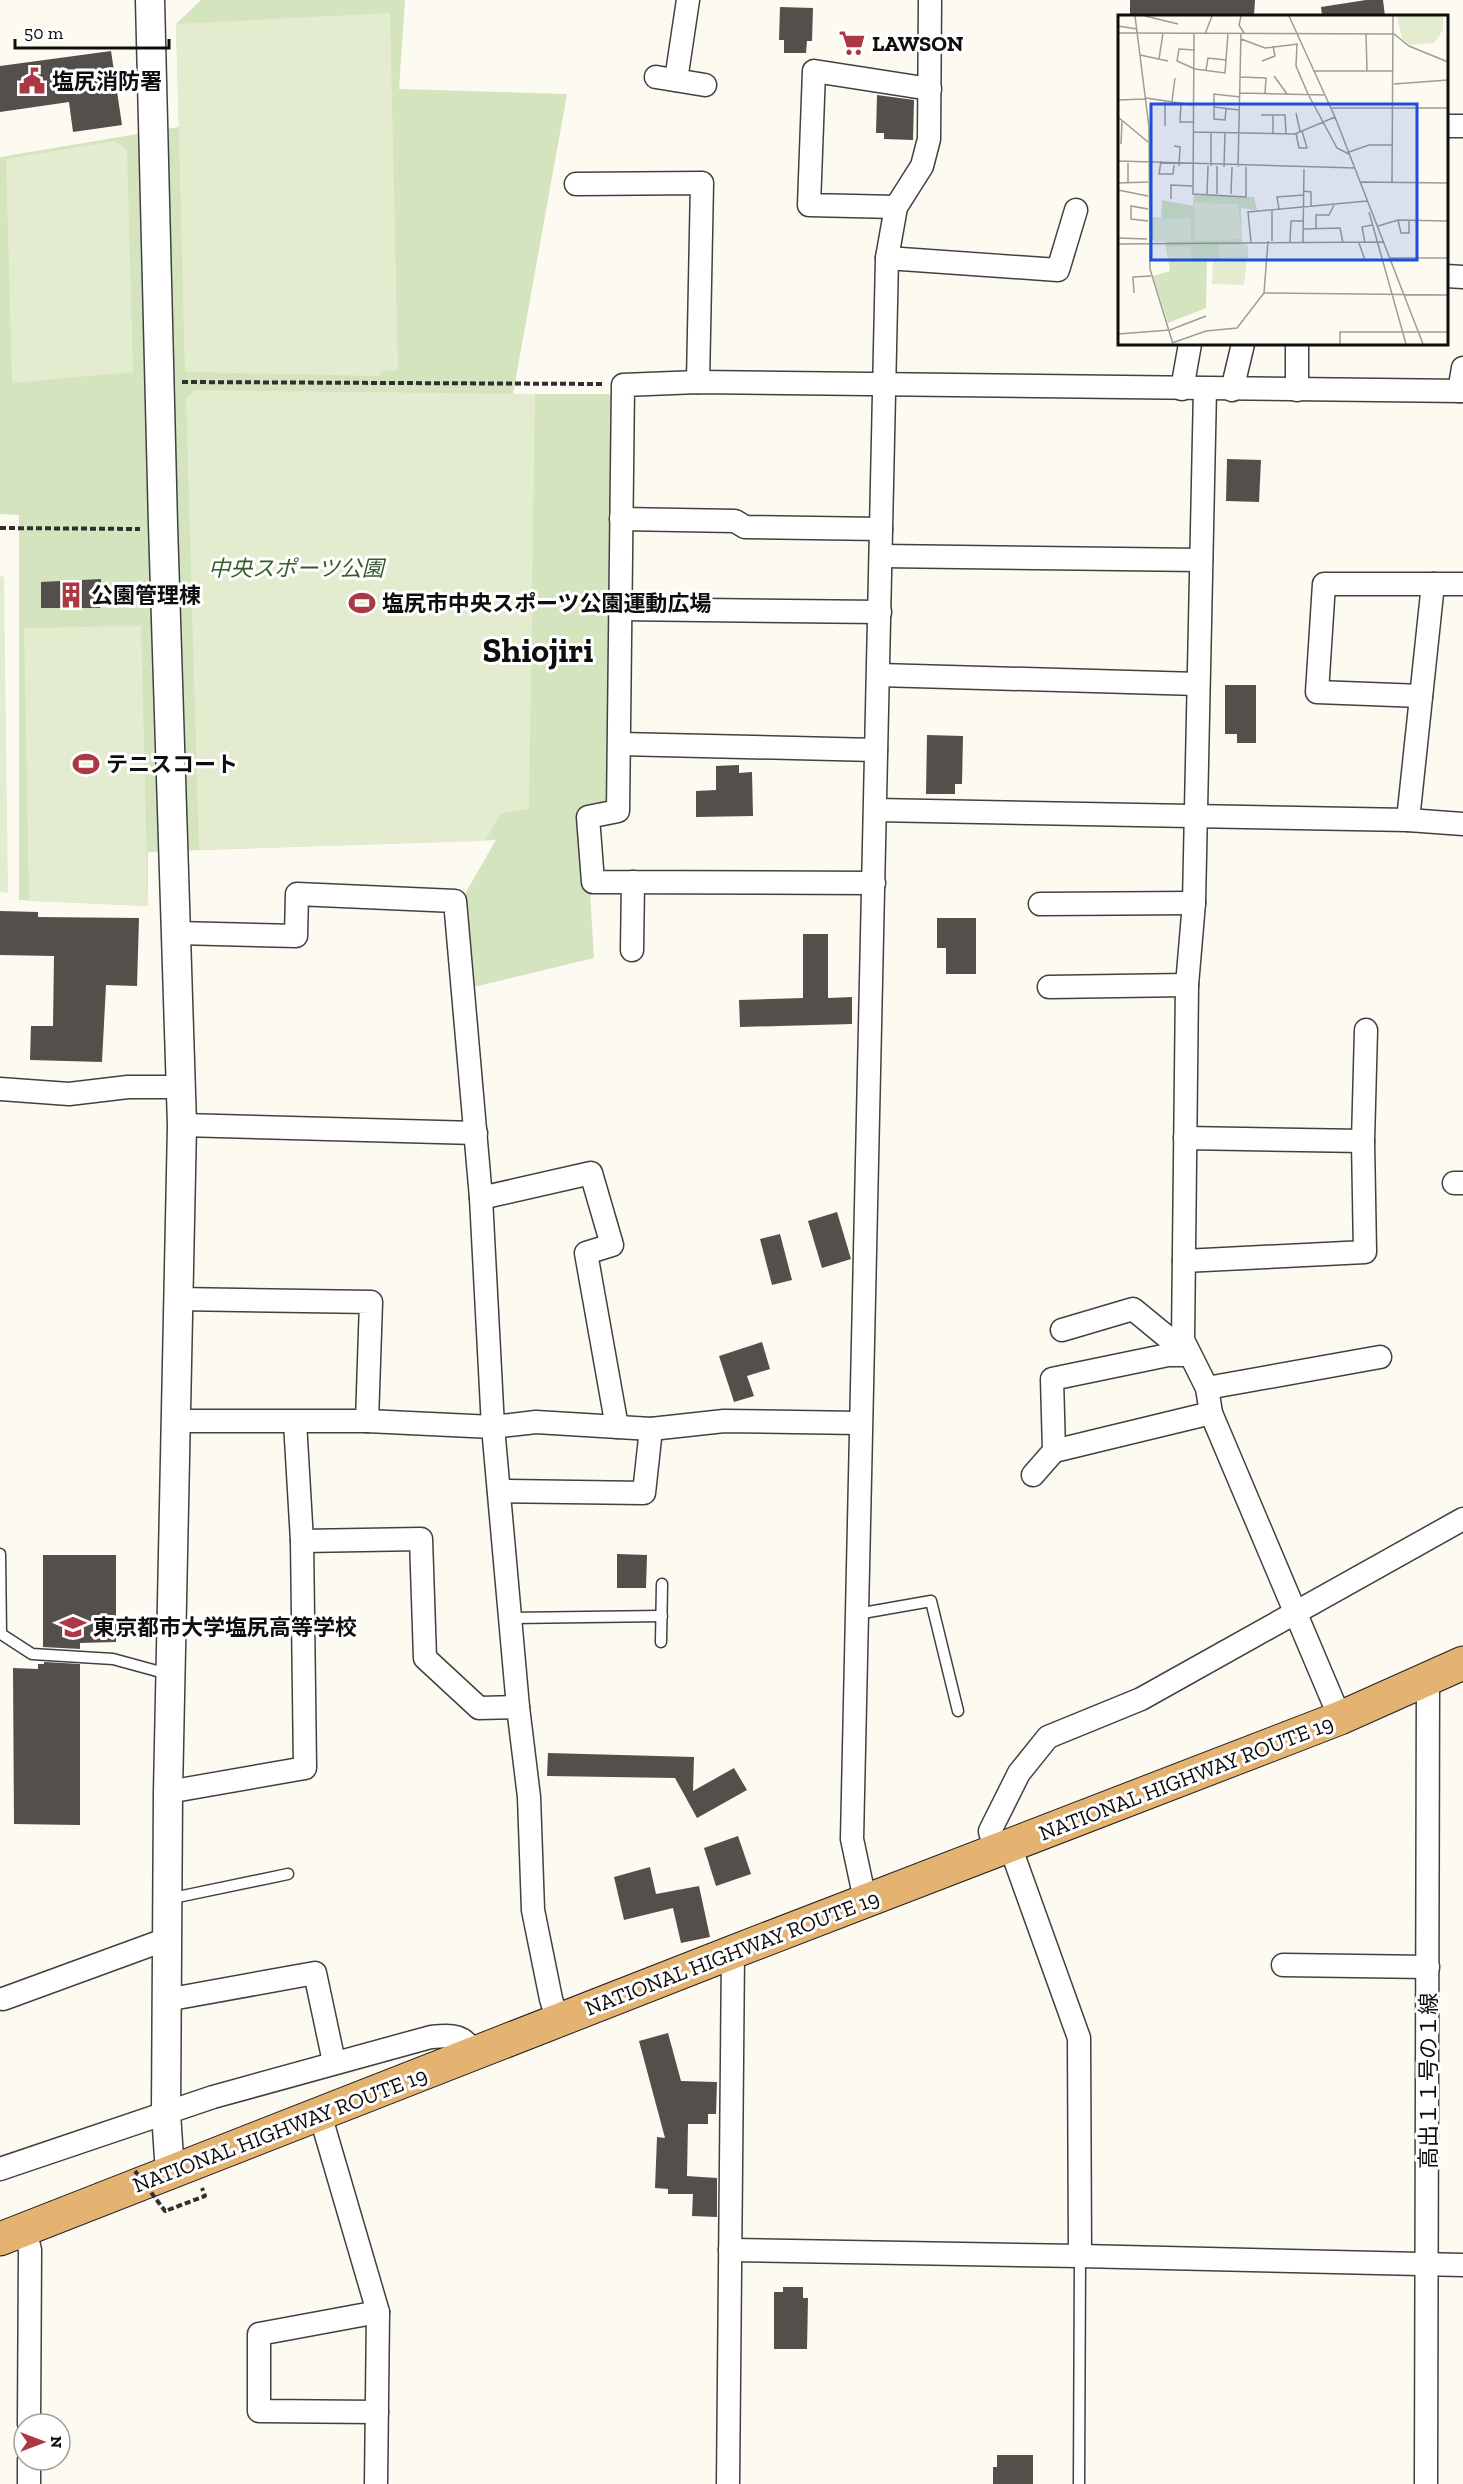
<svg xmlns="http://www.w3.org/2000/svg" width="1463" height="2484" font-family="'Zilla Slab','Noto Sans JP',serif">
<rect width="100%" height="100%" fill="#fdfaf1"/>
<path fill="#d3e4be" d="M201 0H405L399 89 567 94 513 394H609L616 407 614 800 585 808 594 958 470 988 463 897 496 840 148 852V906L19 900V515L0 514V157L179 127 176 24Z"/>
<g fill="#e3eccf">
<path d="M390 13 398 370 382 371 379 376 185 372 176 24Z"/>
<path d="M115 141 127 150 133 372 12 383 6 159Z"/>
<path d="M195 390 535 394 529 809 500 814 485 841 199 850 186 398Z"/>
<path d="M0 576 4 577 8 893 0 892Z"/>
<path d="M141 626 148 906 29 901 24 628Z"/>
</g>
<g fill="#554f4c">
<path d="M1130 0H1255L1254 16H1130Z"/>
<path d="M1366 0H1383L1385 16H1322L1321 7Z"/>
<path d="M780 7 813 8 812 41H807L806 53H784V40H779Z"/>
<path d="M111 51 122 125 73 132 69 102 0 112V66Z"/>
<path d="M877 95 914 100 913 140 884 139V133H876Z"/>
<path d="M1227 459 1261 460 1259 502 1226 501Z"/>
<path d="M101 579 100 608H41V582Z"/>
<path d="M1225 685H1256V743H1237V734H1225Z"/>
<path d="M927 735 963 736 962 784H955V794H926Z"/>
<path d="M739 765V773L752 772 753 816 696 817V791L716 790V766Z"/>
<path d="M0 911 38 912V917L139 918 137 986 106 985 102 1062 30 1060 31 1026H53L54 956 0 955Z"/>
<path d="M937 918H976V974H946V948H937Z"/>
<path d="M803 934H828V998L852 997V1024L740 1027 739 1000 803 998Z"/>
<path d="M837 1212 851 1259 822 1268 808 1221Z"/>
<path d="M780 1234 792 1280 772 1285 760 1239Z"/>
<path d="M762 1342 770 1369 747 1376 754 1396 734 1402 719 1356Z"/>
<path d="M617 1554 647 1555 646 1588H617Z"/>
<path d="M43 1555H116V1642L80 1643V1649L43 1647Z"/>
<path d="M44 1662 80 1664V1825L14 1824 13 1668 38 1669V1664H44Z"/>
<path d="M548 1753 694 1757 693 1791 734 1768 747 1790 697 1818 675 1778 547 1776Z"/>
<path d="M738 1836 751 1874 716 1886 704 1848Z"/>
<path d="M650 1867 656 1894 699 1886 710 1937 681 1943 673 1908 624 1920 614 1877Z"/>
<path d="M668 2033 681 2081 717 2082 716 2114H708V2124H688L687 2176 717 2178V2217L692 2216 693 2194H668V2189L655 2188 657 2137 665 2138 639 2041Z"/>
<path d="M783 2287H803V2298H808L807 2349H774V2292H783Z"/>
<path d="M997 2455H1033V2484H993V2467H997Z"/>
</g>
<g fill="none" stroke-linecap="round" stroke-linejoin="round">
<g stroke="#414141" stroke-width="13">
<g id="service">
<path d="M0 1554 1 1634 32 1654 113 1659 168 1674"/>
<path d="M857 1614 931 1601 958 1711"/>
<path d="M511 1618 662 1616"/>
<path d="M661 1642 662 1584"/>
<path d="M168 1899 288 1874"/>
<path d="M1079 2484 1080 2256"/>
</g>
</g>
<g stroke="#414141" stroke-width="25">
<g id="minor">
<path d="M656 77 705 85"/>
<path d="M676 80 688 0"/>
<path d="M1446 126H1463"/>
<path d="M576 184 702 183 698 382"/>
<path d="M896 207 809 205 814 71 930 89"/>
<path d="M887 258 1058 270 1076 210"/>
<path d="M1446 276 1463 277"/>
<path d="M1297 344V390"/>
<path d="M1182 389 1190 344"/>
<path d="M1205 389 1194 903 1187 985 1183 1340 1207 1388 1211 1413 1340 1718"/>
<path d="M1232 390 1243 344"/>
<path d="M1459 391 1463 368"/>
<path d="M621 519 735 521 745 527 881 529"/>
<path d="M882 556 1201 560"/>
<path d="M620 609 880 612"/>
<path d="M879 675 1198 684"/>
<path d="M1421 696 1317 692 1324 584H1463"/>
<path d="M620 744 876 750"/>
<path d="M876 810 1408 820 1463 824"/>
<path d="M1408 820 1433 584"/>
<path d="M874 883 593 882 588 817 618 811 623 385 698 382 1463 391"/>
<path d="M1040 904 1194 903"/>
<path d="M177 933 296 936 297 894 455 901 481 1198 493 1427 518 1707 529 1797 533 1910 551 1999 558 2021"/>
<path d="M632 950 633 882"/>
<path d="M1049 987 1187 985"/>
<path d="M0 1089 69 1094 128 1087H181"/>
<path d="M182 1125 476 1133"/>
<path d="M1185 1138 1363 1141"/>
<path d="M1454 1183H1463"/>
<path d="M481 1198 591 1173 612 1245 586 1253 617 1427"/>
<path d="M1184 1261 1365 1252 1363 1141 1366 1030"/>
<path d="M177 1299 371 1302 367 1421"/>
<path d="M1062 1330 1133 1309 1189 1355"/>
<path d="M1189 1355H1168L1052 1379 1054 1451 1211 1413"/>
<path d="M1207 1388 1380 1357"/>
<path d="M177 1421H367L493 1427 536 1422 651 1429 724 1421 860 1423"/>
<path d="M1033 1475 1054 1451"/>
<path d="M499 1491 644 1493 651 1429"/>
<path d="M302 1541 421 1539 425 1658 479 1708 518 1707"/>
<path d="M168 1792 305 1768 302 1541 295 1422"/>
<path d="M1010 1846 1079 2038 1080 2256"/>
<path d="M995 1852 990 1831 1019 1773 1048 1737 1141 1699 1463 1519"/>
<path d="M865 1900 852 1839 887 258 896 207 922 166 929 139 930 0"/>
<path d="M1283 1965 1428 1967"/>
<path d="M3 1999 167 1939"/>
<path d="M166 2000 315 1973 334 2062"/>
<path d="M320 2114 378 2312 376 2484"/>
<path d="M0 2169 213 2097 431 2037C453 2035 463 2034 475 2054"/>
<path d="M25 2230 30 2250 29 2424"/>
<path d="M730 2250 1080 2256 1463 2265"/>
<path d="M377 2412 259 2411V2334L378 2312"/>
<path d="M29 2484V2460"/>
<path d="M728 2484 733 1952"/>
<path d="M1426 2484 1428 1679"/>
</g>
</g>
<g stroke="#414141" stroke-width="31">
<path id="tertiary" d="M150 0 163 525 182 1125 168 1792 166 2113 170 2173"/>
</g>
<g stroke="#1f1f1f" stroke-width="35">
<path id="trunk" d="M0 2239 733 1952 1340 1718 1463 1663"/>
</g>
<g stroke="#303030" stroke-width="4" stroke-dasharray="6 3" stroke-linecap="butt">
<path d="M182 382 604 384"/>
<path d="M0 528 140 529"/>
<path d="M168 2210 205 2196 202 2188"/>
</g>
<use href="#service" stroke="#fff" stroke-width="10"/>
<use href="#minor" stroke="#fff" stroke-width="22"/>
<use href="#tertiary" stroke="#fff" stroke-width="28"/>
<use href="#trunk" stroke="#e4b271" stroke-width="33"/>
<path stroke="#303030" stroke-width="4" stroke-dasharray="6 3" stroke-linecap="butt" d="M135 2171 165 2211 168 2210"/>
</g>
<defs>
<g id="supermarket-bare" transform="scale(2.07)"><path d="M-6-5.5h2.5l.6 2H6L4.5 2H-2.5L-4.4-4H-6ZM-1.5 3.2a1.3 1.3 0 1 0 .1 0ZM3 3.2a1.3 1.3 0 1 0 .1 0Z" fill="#ac3843" stroke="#fff" stroke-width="2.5" paint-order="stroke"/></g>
<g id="civic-bare" transform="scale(2.07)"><path d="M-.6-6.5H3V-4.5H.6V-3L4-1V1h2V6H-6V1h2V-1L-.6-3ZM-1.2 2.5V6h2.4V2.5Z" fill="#ac3843" stroke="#fff" stroke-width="2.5" paint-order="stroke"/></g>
<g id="building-bare" transform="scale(2.07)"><path d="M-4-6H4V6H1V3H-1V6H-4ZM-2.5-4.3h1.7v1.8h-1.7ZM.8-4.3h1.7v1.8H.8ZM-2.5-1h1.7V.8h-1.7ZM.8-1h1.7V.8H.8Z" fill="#ac3843" stroke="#fff" stroke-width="2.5" paint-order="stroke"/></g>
<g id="stadium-bare" transform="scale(2.07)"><path d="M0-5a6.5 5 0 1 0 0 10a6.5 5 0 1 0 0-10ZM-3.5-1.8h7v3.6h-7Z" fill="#ac3843" stroke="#fff" stroke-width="2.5" paint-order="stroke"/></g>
<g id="school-bare" transform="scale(2.07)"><path d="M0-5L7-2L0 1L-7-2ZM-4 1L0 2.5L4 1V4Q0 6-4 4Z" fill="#ac3843" stroke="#fff" stroke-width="2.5" paint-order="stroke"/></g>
</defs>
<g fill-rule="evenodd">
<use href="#supermarket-bare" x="852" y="43"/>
<use href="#civic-bare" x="32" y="81"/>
<use href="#building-bare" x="71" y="595"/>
<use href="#stadium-bare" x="362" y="603"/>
<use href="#stadium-bare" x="86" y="764"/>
<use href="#school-bare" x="73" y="1627"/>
</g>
<g text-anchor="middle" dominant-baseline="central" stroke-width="6" stroke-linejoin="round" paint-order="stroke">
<g font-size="22" font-weight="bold" fill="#0e0e0e" stroke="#fff" text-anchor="start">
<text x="872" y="43">LAWSON</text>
<text x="52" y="81">塩尻消防署</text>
<text x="91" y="595">公園管理棟</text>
<text x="382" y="603">塩尻市中央スポーツ公園運動広場</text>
<text x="106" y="764">テニスコート</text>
<text x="93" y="1627">東京都市大学塩尻高等学校</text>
</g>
<g font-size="22" font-style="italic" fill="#345d27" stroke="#fff">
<text x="296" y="568">中央スポーツ公園</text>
</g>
<g font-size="22" fill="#0e0e0e" stroke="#fff">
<text transform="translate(1186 1778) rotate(-21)">NATIONAL HIGHWAY ROUTE 19</text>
<text transform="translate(732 1953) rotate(-21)">NATIONAL HIGHWAY ROUTE 19</text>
<text transform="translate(1428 2081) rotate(-90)">高出１１号の１線</text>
<text transform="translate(280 2130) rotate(-21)">NATIONAL HIGHWAY ROUTE 19</text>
</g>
<g font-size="34" font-weight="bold" fill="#0e0e0e" stroke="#fff">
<text x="538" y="650">Shiojiri</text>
</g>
</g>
<g transform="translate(1118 15)">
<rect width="330" height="330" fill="#fdfaf1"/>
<path d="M76 180 136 182 139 195 123 193 124 229 130 230V243L89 244 88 293 50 308 35 261 52 256 47 226 33 224 32 202 43 203 44 185 75 191Z" fill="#d3e4be"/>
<path d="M279 1H325V15L316 28 293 30 284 24ZM76 188 120 189 124 224 76 226ZM73 203V226L36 227 35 204ZM100 230H130V242L101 243ZM73 231 74 244 50 245V232ZM95 245H129L126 270 94 269Z" fill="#e3eccf"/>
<path fill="none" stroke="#9d9c96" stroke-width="1.5" d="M17 1 31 112 32 254 55 329M27 1 60 9M123 1 121 10 126 18M171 1 217 102 305 329M0 11 19 14M0 18 276 19 291 31 330 47M76 18 75 179 128 182V152M248 18 249 56M87 19 94 1M123 24 147 33 180 29M179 29 178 51 190 79 219 133 231 139M77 35 61 34 59 46 77 54 107 58 110 18M22 40 50 46M41 44 45 18M144 46 157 41 155 31M88 55 90 43 108 45M196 56H275M156 61 169 79M122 62 148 63 147 78M276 69 330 65M122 78 206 80M28 83 75 90M0 85 28 84M54 86 57 63M63 88 62 107H75M96 92 121 95M214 93H330M108 94 107 105 96 104V79L122 82M178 98 182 116M143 100H167L168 119M0 102 30 127M47 111V85M75 117 177 119 217 102M178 118 181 133H189L184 116M155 119V100M3 129 4 106M56 131 62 132 61 151M231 137 251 130H274M0 146 237 153M10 146V168M43 146 41 159H55L56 150M93 151V117M106 152 107 117M120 152 123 18M243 167 330 168M274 167 275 1M0 168 30 167M0 175 30 181M186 176 193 177V192M89 179 90 151M99 179V151M113 179 114 152M53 184V170L74 171M30 194 13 191V204L30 206M161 194 159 182 186 180M251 197 288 329M280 205 283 218H291V205M260 211 280 205 330 206M198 213V200H211L216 190M185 214 222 213 225 228M0 223 29 224M154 226V195M133 227 130 197 249 186M172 227 173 206H185M185 227 186 154M241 228 247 245M247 228 244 212 254 210M0 229 266 227M272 243H330M16 278 15 262 33 261M146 278 330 280M0 319 52 315 88 301M54 328 88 316 119 313 146 278 150 226M222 329V317H330"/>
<path fill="#1d4ed8" fill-opacity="0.15" stroke="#1d4ed8" stroke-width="3" d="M33 89H299V245H33Z"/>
<rect width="330" height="330" fill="none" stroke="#0e0e0e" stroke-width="3"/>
</g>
<g transform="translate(42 2442) rotate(90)"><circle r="28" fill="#ffffff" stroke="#9f9f9f" stroke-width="1.5"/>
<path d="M0-4.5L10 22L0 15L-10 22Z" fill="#ac3843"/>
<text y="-9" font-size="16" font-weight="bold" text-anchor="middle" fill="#0e0e0e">N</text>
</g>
<path d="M15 39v9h154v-9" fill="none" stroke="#0e0e0e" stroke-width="3"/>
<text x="24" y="39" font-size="18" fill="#0e0e0e" stroke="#ffffff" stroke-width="4.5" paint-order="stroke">50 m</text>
</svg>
